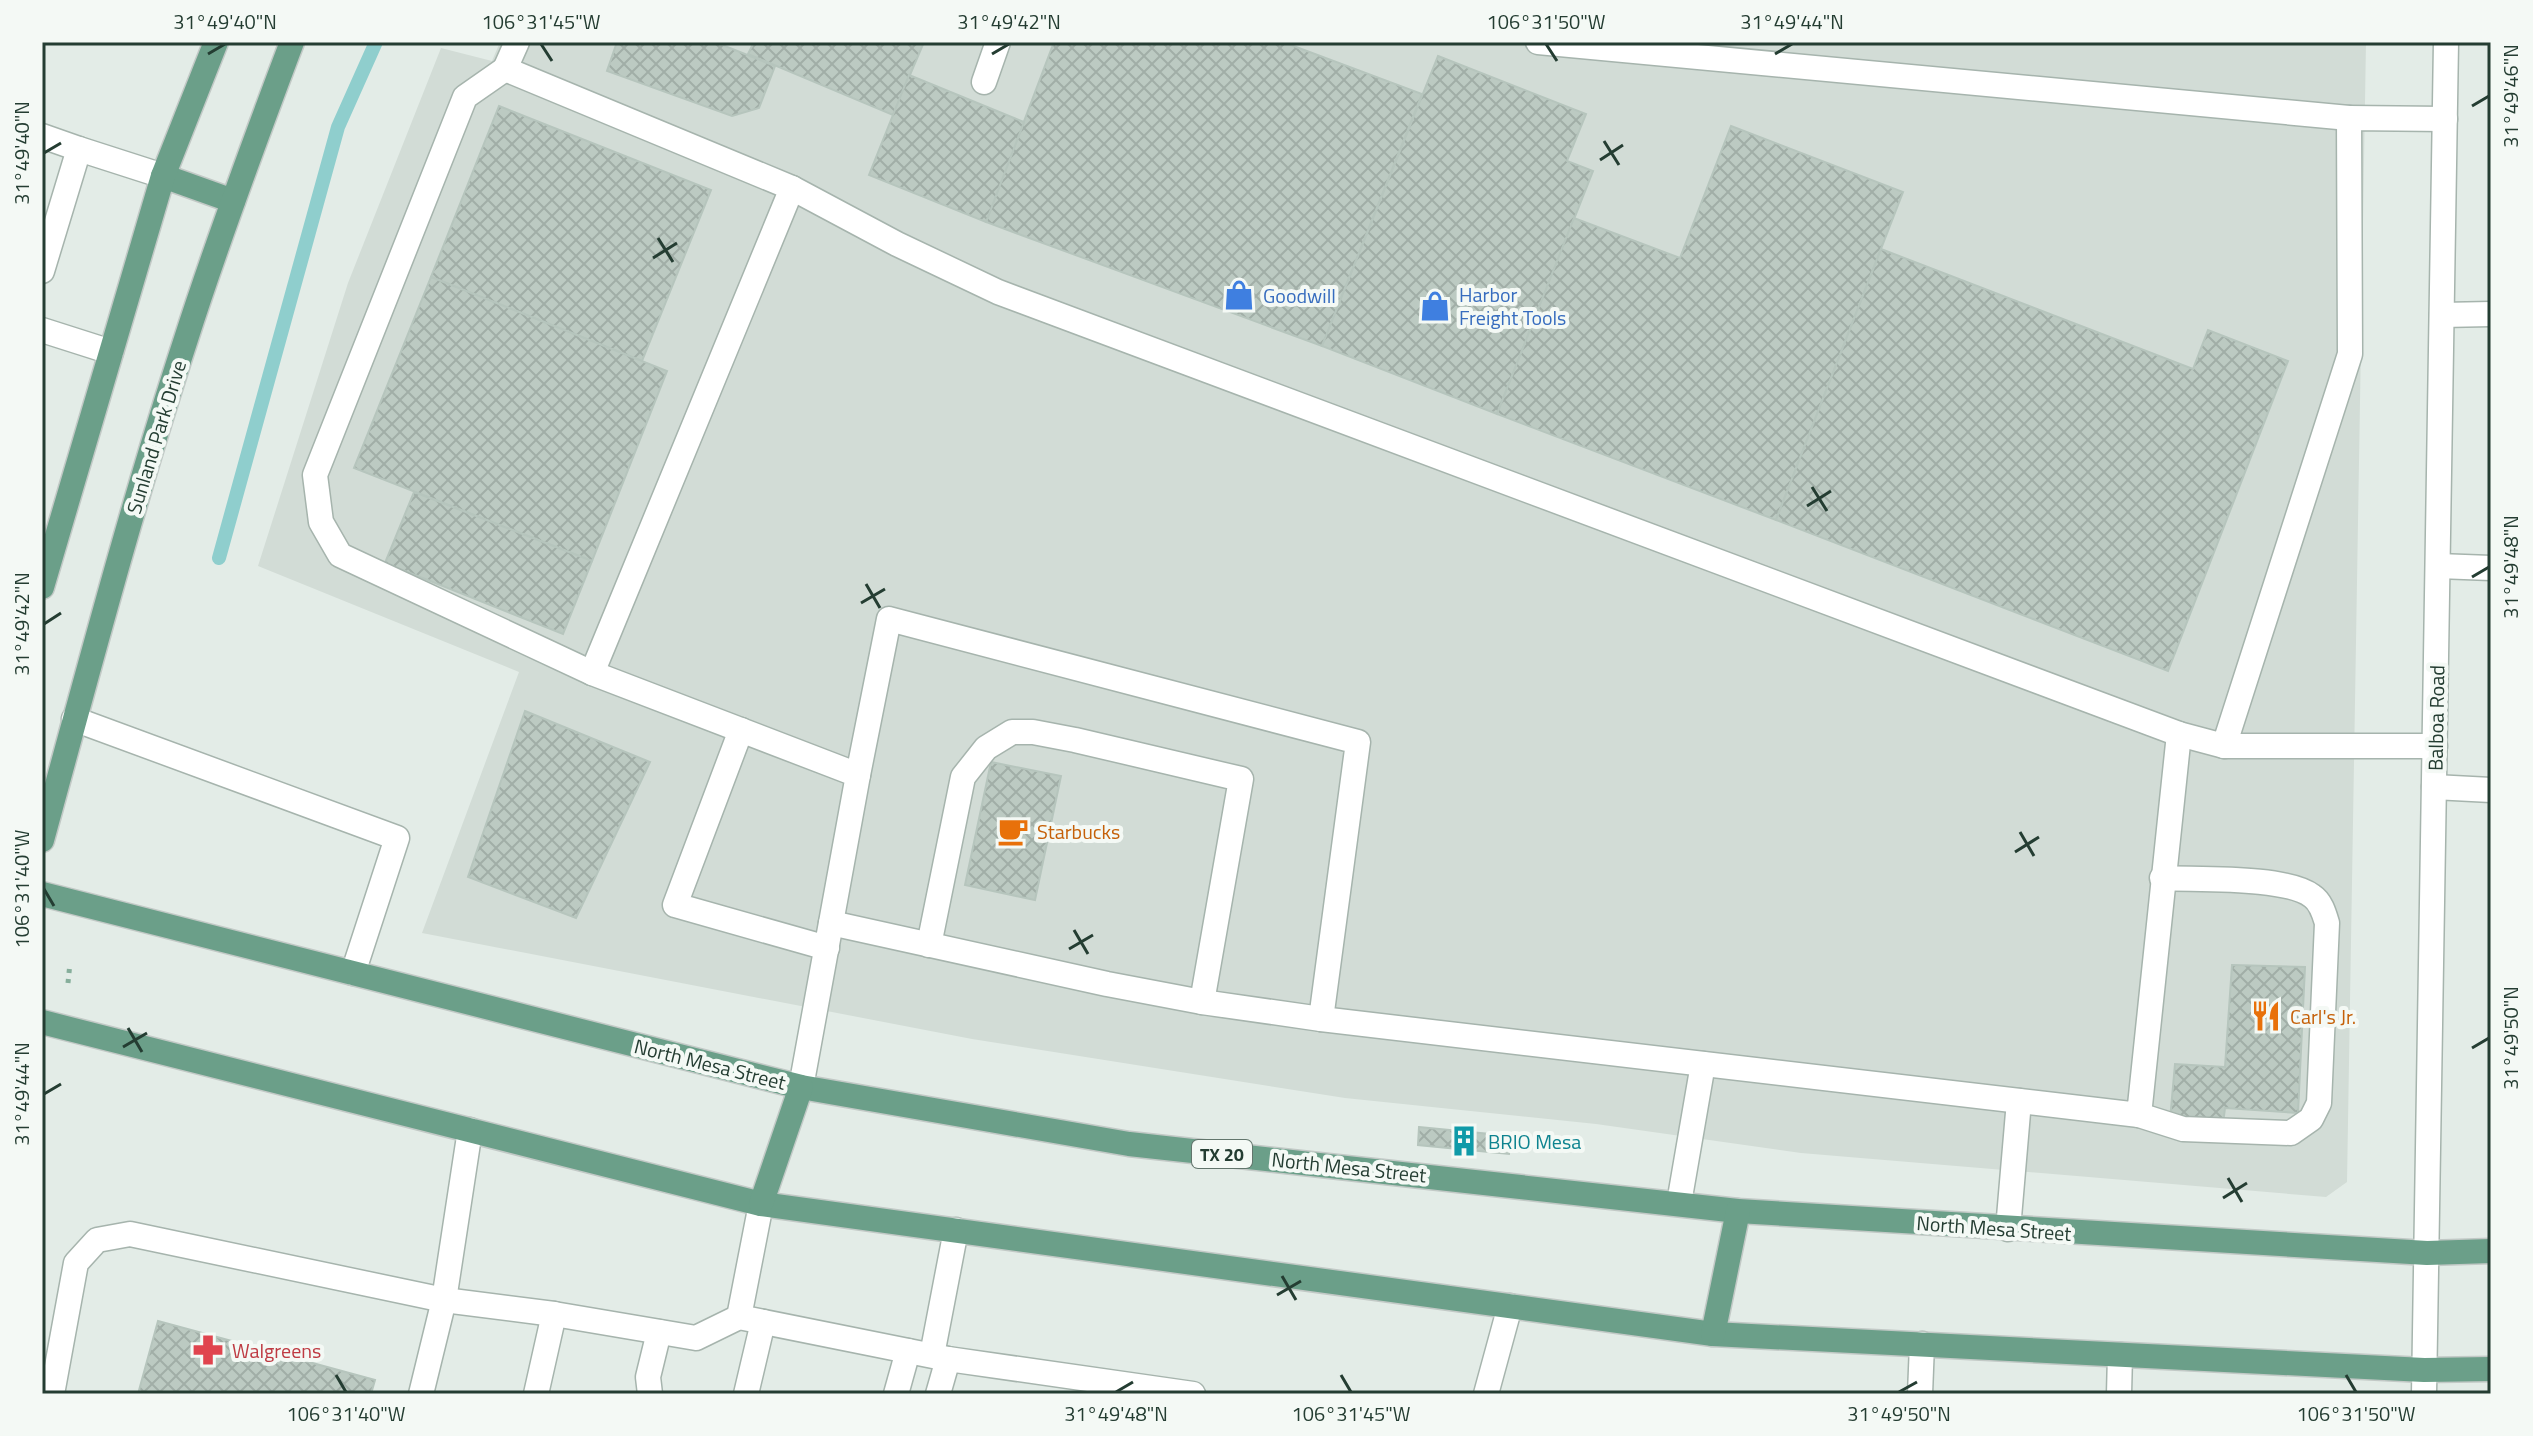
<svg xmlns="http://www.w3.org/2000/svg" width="2533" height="1436" font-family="'Titillium Web',sans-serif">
<defs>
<pattern id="building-cross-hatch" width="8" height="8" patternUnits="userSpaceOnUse" patternTransform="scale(2)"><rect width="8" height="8" fill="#bccac2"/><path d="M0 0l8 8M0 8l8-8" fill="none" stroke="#a1aea7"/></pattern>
</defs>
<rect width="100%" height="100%" fill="#e3ece7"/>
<path fill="#d2dcd6" d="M500 42H2366L2347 1182 2326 1197 1801 1153 1596 1124 1345 1098 972 1039 422 933 519 672 258 566 348 283 441 48 492 61Z"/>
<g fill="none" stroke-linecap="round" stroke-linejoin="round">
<path stroke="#8fcecd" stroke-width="14" d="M219 558 338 127 376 42"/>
</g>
<g fill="url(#building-cross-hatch)" stroke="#b6c5bd" stroke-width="2">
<path d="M617 42H715L775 66 759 108 732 116 607 71Z"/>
<path d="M754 42H924L893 115 748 54Z"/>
<path d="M1054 42H1283L1422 94 1322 346 986 222Z"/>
<path d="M1438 56 1586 114 1567 161 1593 171 1497 414 1322 346Z"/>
<path d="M909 75 1024 122 986 222 869 175Z"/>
<path d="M499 106 711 190 642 361 431 277Z"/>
<path d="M1731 126 1903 192 1776 520 1497 414 1574 218 1680 258Z"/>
<path d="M1881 249 2193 369 2208 330 2288 361 2168 671 1776 520Z"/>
<path d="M431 277 667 371 592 561 354 468Z"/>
<path d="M414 492 592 561 563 634 385 563Z"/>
<path d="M525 711 650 762 576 918 468 877Z"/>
<path d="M991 762 1061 776 1035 900 965 885Z"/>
<path d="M2232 965 2305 967 2298 1113 2225 1108 2223 1124 2170 1120 2175 1064 2225 1067Z"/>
<path d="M1419 1127 1510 1136 1509 1154 1418 1145Z"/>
<path d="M158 1321 375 1380 371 1394H138Z"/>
</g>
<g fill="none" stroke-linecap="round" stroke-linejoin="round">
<g stroke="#a6b4ad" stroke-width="27">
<g id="minor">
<path d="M517 42 505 69 792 188 897 244 998 292 2179 734 2139 1115 1321 1019 1202 1002 1107 984 831 923"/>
<path d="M1538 42 2349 118"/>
<path d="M505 69 465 97 315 475 321 522 340 555 592 673 858 775 801 1087"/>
<path d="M984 82 998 42"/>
<path d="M42 136 79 149"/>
<path d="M42 271 79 149 163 176"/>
<path d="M2442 315 2491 314"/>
<path d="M42 330 111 352"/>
<path d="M2438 566 2491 568"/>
<path d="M592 673 792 188"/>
<path d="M74 719 397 838 353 973"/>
<path d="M741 730 675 905 827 948"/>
<path d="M2179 734 2224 746H2435"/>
<path d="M2224 746 2350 354 2349 118 2445 119"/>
<path d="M858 775 889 619 1358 742 1321 1019"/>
<path d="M2434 787 2491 790"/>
<path d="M929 945 963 777 986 748 1012 732H1033L1075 740 1241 779 1202 1002"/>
<path d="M2139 1115 2183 1129 2291 1133 2311 1119 2319 1103 2327 923C2324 913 2321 902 2312 896 2286 876 2197 880 2162 878"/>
<path d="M1679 1203 1703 1064"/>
<path d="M2008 1229 2019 1101"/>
<path d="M739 1317 761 1204"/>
<path d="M932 1355 956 1230"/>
<path d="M52 1394 76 1263 97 1240 130 1234 444 1300 554 1314 696 1338 739 1317 948 1359 1193 1394"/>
<path d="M421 1394 444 1300 470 1130"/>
<path d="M536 1394 554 1314"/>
<path d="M650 1394 648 1377 659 1332"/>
<path d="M746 1394 763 1322"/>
<path d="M896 1394 908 1351"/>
<path d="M938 1394 948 1359"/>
<path d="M1486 1394 1510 1306"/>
<path d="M1920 1394 1922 1344"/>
<path d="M2119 1394 2120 1355"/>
<path d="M2424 1394 2446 42"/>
</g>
</g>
<g stroke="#c2c9c6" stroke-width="27">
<g id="major">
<path d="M163 176 233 201"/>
<path d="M42 587 163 176 216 42"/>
<path d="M42 840C88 672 132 504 186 339 218 239 255 140 292 42"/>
<path d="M42 894 801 1087 1129 1144 1738 1211 2427 1253 2491 1251"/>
<path d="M42 1022 761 1204 1713 1334 2424 1370 2491 1369"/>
<path d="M761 1204 801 1087"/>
<path d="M1713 1334 1738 1211"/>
</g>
</g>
<path stroke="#86ae9b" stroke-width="5" stroke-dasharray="4 6" stroke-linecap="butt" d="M68 983 70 963"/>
<use href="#minor" stroke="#fff" stroke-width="24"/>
<use href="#major" stroke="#6b9f89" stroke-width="24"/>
</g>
<path fill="none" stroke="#243d32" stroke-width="3" d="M541 44 552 61M1546 44 1557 61M208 54 225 44M992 54 1009 44M1775 54 1792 44M2472 106 2489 96M1604 141 1619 165M44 153 61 143M1600 160 1623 145M658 238 673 262M653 258 677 243M1812 487 1827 511M1807 506 1831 491M2472 577 2489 567M866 584 880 608M861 603 885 589M44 624 61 613M2020 832 2034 856M2015 852 2039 837M44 889 54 906M1074 930 1088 954M1069 949 1093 935M128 1028 142 1052M123 1047 147 1033M2472 1048 2489 1038M44 1094 61 1084M2228 1178 2242 1202M2223 1198 2247 1183M1282 1276 1296 1300M1277 1295 1301 1281M336 1375 346 1392M1341 1375 1351 1392M2346 1375 2356 1392M1116 1392 1133 1382M1899 1392 1917 1382"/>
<defs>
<g id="shop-bare" transform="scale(2.4)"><path d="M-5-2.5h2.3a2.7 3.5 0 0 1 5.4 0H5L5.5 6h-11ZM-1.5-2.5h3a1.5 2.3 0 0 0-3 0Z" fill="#3f7fe0" stroke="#f4f9f5" stroke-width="2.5" paint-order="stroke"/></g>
<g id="cafe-bare" transform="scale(2.4)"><path d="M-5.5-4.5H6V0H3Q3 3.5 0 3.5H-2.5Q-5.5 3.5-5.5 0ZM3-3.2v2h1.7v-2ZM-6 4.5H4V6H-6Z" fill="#e8710a" stroke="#f4f9f5" stroke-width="2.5" paint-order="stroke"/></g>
<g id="restaurant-bare" transform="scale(2.4)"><path d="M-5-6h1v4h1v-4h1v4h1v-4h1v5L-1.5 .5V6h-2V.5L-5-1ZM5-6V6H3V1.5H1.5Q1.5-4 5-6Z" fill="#e8710a" stroke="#f4f9f5" stroke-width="2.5" paint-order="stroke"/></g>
<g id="building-bare" transform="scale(2.4)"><path d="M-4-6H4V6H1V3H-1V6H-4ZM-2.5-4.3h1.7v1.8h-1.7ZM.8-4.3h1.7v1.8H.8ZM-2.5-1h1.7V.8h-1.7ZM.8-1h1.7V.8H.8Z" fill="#0f9aa8" stroke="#f4f9f5" stroke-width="2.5" paint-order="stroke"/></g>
<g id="pharmacy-bare" transform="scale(2.4)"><path d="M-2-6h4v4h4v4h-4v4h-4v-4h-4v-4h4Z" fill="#e0444e" stroke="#f4f9f5" stroke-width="2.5" paint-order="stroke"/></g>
</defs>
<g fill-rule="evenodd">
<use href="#shop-bare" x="1239" y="295"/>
<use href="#shop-bare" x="1435" y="306"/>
<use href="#cafe-bare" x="1013" y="831"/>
<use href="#restaurant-bare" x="2266" y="1016"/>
<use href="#building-bare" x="1464" y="1141"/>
<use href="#pharmacy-bare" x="208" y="1350"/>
</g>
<g text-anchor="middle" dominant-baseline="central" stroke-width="8" stroke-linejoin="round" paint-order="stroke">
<rect fill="#f4f9f5" stroke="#62756c" stroke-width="2" x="1192" y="1140" width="60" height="28" rx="6"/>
<g font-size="18" font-weight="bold" fill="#243d32">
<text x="1222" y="1154">TX 20</text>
</g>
<g font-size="20" fill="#366cbe" stroke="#f4f9f5" text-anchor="start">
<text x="1459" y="294">Harbor<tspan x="1459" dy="23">Freight Tools</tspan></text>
<text x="1263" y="295">Goodwill</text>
</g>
<g font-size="20" fill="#243d32" stroke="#f4f9f5">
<text transform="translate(156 437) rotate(-73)">Sunland Park Drive</text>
<text transform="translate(2436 718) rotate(-89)">Balboa Road</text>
<text transform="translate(710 1064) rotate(14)">North Mesa Street</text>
<text transform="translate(1349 1167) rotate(6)">North Mesa Street</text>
<text transform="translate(1994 1228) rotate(4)">North Mesa Street</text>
</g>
<g font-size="20" fill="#c56008" stroke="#f4f9f5" text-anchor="start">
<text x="1037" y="831">Starbucks</text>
<text x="2290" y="1016">Carl's Jr.</text>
</g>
<g font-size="20" fill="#0d838f" stroke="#f4f9f5" text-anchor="start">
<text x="1488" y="1141">BRIO Mesa</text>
</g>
<g font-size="20" fill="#be3a42" stroke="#f4f9f5" text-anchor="start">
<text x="232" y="1350">Walgreens</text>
</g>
</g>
<rect width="2533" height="1436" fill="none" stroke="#f4f9f5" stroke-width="88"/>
<rect x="44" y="44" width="2445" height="1348" fill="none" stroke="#243d32" stroke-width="3"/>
<g font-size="20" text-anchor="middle" fill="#243d32">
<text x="225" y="29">31°49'40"N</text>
<text x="541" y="29">106°31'45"W</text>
<text x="1009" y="29">31°49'42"N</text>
<text x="1546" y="29">106°31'50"W</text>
<text x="1792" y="29">31°49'44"N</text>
<text transform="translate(2511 96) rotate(-90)" y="7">31°49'46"N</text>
<text transform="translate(22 153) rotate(-90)" y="7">31°49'40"N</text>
<text transform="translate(2511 567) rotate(-90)" y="7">31°49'48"N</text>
<text transform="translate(22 624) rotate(-90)" y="7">31°49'42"N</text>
<text transform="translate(22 889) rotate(-90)" y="7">106°31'40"W</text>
<text transform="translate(2511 1038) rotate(-90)" y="7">31°49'50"N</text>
<text transform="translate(22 1094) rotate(-90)" y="7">31°49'44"N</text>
<text x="346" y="1421">106°31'40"W</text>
<text x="1116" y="1421">31°49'48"N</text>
<text x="1351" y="1421">106°31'45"W</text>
<text x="1899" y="1421">31°49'50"N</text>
<text x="2356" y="1421">106°31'50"W</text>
</g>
</svg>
